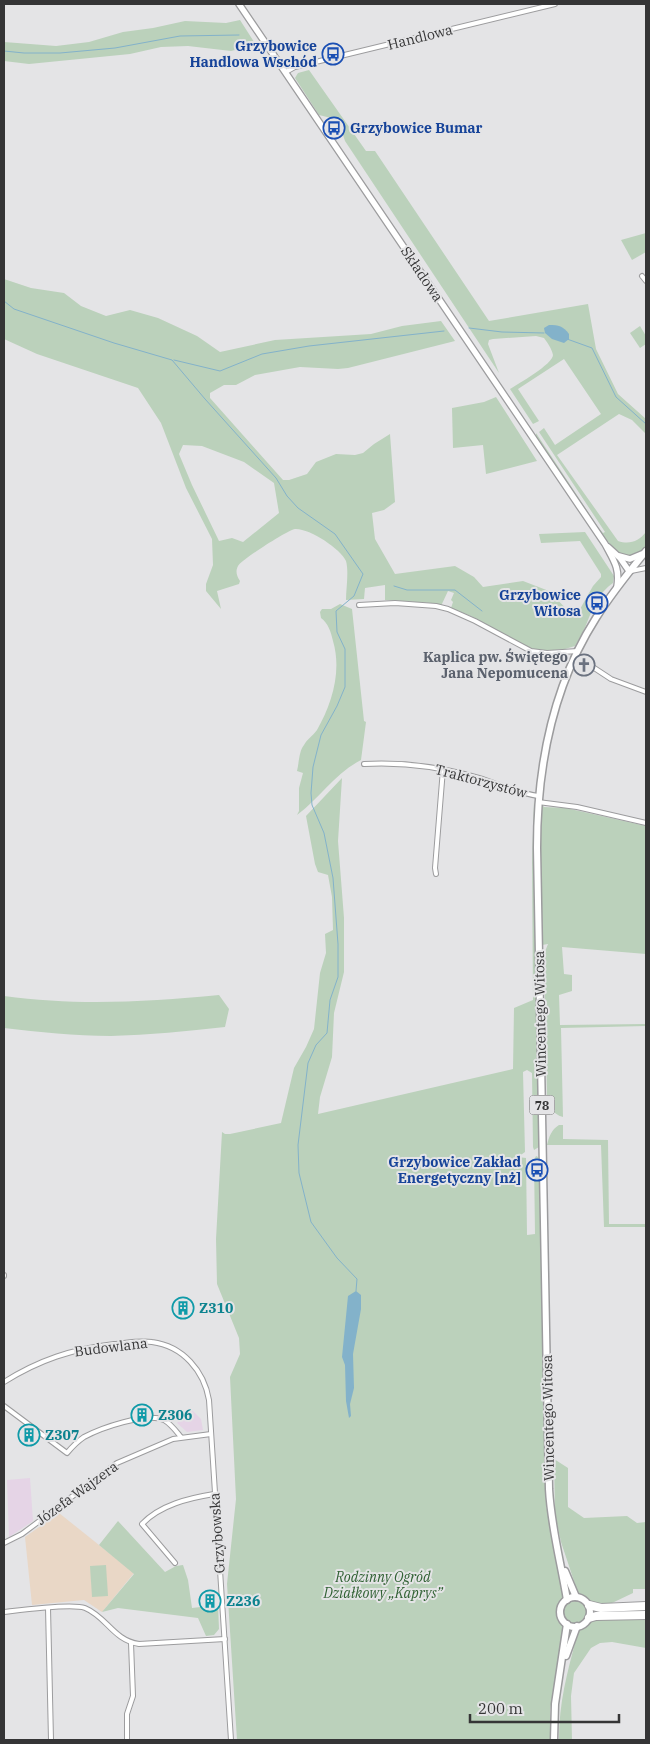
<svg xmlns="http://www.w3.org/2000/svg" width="650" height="1744" font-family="'IBM Plex Serif',serif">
<rect width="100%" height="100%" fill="#e4e4e6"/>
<g fill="#e5d4e6">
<path d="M190 1408 201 1419 203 1430 187 1432 177 1423Z"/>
<path d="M30 1478 33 1521 9 1537 7 1480Z"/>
</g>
<path fill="#e9d7c6" d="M59 1513 134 1573 102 1612 84 1600 32 1605 25 1537Z"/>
<g fill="#bbd1bb" fill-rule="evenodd">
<path d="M240 20 256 45 231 51 188 46 161 47 130 54 29 64 4 61V42L56 46 89 42 123 32 153 28 185 21 226 23Z"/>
<path d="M309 70 366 151H375L489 321 588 304 596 349 618 394 646 419V434L632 420 619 414 557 455 618 541C630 545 639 541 646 532V546C641 551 635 558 627 556 606 553 550 459 536 438V433L598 527 603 533 605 532 539 432 544 428 555 445 601 414 564 359 518 389 539 421 533 424 510 389C518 384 553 364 553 355 552 349 547 342 544 338L536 336 493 339 489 340 488 344 499 373 345 141 343 135 331 118 319 115 295 78 298 73Z"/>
<path d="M646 233V252L632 260 621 240Z"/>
<path d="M4 279 31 288 64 293 81 306 106 316 130 310 158 318 197 336 220 352 275 340 371 334 402 326 441 321 455 341 348 368 338 369 300 367 255 375 236 385H224L210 393V398L283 480H289L307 474 316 462 336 454 355 455 363 453 374 444 390 434 395 502 384 510 372 513 375 539 395 574 455 566 474 577 483 587 523 581 549 591 575 618 593 586 601 577V574L580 541 541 543 539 534 585 532 614 576 613 583C598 594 595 604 588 620 585 629 580 637 575 646L565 649 542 651 529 648 473 617 451 608 453 602 451 600 454 593 448 591 441 606 431 603 385 600V585L365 588 364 599 346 600C346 589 349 572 346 561 341 549 309 528 295 529 288 530 241 560 238 566 235 572 237 576 240 581L239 584 217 591 221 609 206 591V584L213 565 212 539 186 488 161 423 138 388 37 354 4 339ZM183 445 202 446 244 462 274 483 279 513 243 542 232 538 219 541 192 485 179 454Z"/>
<path d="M640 326 646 336V344L640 348 630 333Z"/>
<path d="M496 397 537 461 486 474 483 445 453 448 452 408 484 402Z"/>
<path d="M340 604 352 609 364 721 366 722 361 760C335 773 320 798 297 815L299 811V788L303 773 297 771C299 763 299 751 304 745 307 739 313 736 317 730 332 704 342 671 333 641 331 632 328 623 321 618L320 612 322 609H331Z"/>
<path d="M342 778 338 841 344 918V972L334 1013 332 1057 320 1097 318 1114 513 1069 514 1008 533 1000 532 862 534 800 539 1147 534 1150 533 1147 532 1073 527 1070 523 1072 525 1152 518 1157 526 1158 527 1235 535 1234 534 1160 536 1156 538 1157 539 1178 541 1181 546 1505 564 1597C556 1609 557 1615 564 1627L550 1710V1740H237L227 1584 236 1499 230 1377 240 1354 239 1338 217 1284 216 1239 222 1132 225 1134H230L281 1123 294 1068 306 1047 314 1029 320 973 326 953 325 934 333 930 332 897 328 875 318 872 315 864 306 816Z"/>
<path d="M542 804 544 807 566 808 646 826V954L562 947 564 974 572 975V991L559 995 560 1025 646 1024V1026L561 1028 563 1117C552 1114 549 1106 547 1096L544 954 548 944 542 945 540 808Z"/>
<path d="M219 995 229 1009 225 1027C187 1031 149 1035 111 1036 75 1036 39 1032 4 1028V996C77 1006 146 1002 219 995Z"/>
<path d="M559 1125H563V1139L608 1140 609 1224H646V1227H604L601 1145H547C549 1137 551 1130 559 1125Z"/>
<path d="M554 1459 568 1468V1507L584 1518 627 1516 637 1523 646 1522V1589H633V1593L612 1603 594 1605 578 1593 561 1542 555 1514Z"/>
<path d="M118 1521 165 1572 176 1566 183 1565 188 1580 192 1608 218 1605 219 1629 214 1635 206 1636 198 1618 118 1608 102 1612 134 1574 99 1545Z"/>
<path d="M106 1565 108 1596 92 1597 90 1566Z"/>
<circle cx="575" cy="1612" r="12"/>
<path d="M599 1617 646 1619V1648L612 1642 600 1643 591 1648 574 1673 571 1696 572 1740H559C559 1702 567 1673 577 1636L575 1635C579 1627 589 1621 597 1618V1620H599Z"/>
</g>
<g fill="#83b2ca">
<path d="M549 325C559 325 563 326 569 334V339L564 343 552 339 545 333 544 328Z"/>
<path d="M356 1291 361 1295V1309L353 1354 354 1388 350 1404 351 1416 349 1418 346 1401 345 1365 342 1357 348 1296Z"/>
</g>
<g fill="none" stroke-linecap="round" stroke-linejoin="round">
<g stroke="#83b2ca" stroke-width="1">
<path d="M4 51 24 53H60L115 48 180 36 239 35"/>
<path d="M4 301 14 309 114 343 172 360 205 399 276 478 287 496 298 508 335 534 363 574 354 596 336 611 337 632 345 649V687L337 706 321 735 313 767 311 793 312 805 324 833 333 878 338 944V977L330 1000 327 1033 316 1045 308 1063 298 1145 299 1173 311 1222 337 1258 357 1279 356 1291"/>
<path d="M469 328 502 332 544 333"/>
<path d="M567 339 592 348 616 397 646 424"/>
<path d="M174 360 220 371 262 354 309 346 444 331"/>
<path d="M394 586 407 590H455L482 611"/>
</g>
<g stroke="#9c9c9e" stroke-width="6">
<g id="street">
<path d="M286 72 295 67 555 4"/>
<path d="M642 276 646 281"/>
<path d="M631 571 646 568"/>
<path d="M359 605 395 603 436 606 448 609 475 621 531 651 547 653 578 651"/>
<path d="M576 656 611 679 646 692"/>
<path d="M364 764C402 762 442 767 479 778 498 784 518 793 538 796"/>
<path d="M538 802 577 807 646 823"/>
<path d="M436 874 435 868 443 769"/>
<path d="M4 1276V1275"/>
<path d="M4 1382C39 1360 72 1349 114 1344 126 1343 140 1340 152 1342 183 1346 204 1371 209 1400L231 1740"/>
<path d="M4 1406 67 1453C72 1447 78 1441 84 1437 101 1428 146 1412 164 1420 171 1424 176 1431 181 1437"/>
<path d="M4 1543 22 1534 117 1463 173 1439 211 1434"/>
<path d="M175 1563 142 1524C160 1505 189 1498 214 1494"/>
<path d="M48 1608 51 1740"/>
<path d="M4 1612C21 1610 72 1603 85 1608 107 1617 113 1640 139 1644L225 1639"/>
<path d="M127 1740V1714L133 1696 131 1643"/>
</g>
</g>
<g stroke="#9c9c9e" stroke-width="8">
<g id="secondary">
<path d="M239 4 605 544C614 561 620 568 617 587"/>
<path d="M608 547 620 558 629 571"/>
<path d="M619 556 630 559 642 554"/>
</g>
</g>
<g stroke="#9c9c9e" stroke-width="9">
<g id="primary">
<path d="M565 1571 576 1597"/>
<circle cx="575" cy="1612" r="15"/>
<path d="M567 1600C561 1563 551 1527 549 1489L537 848C537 767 552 687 596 618 611 594 628 573 646 551"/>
<path d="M566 1656 577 1626"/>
<path d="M554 1740 555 1704 567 1624"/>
</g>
</g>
<g stroke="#9c9c9e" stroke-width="10">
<g id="highway">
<path d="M589 1605 601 1608 646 1606"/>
<path d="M589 1618 596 1616 646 1615"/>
</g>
</g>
<use href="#street" stroke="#fff" stroke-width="4"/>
<use href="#secondary" stroke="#fff" stroke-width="5.5"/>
<use href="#primary" stroke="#fff" stroke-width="6"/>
<use href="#highway" stroke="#fff" stroke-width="8"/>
</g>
<defs>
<g id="bus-ring" transform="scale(1.125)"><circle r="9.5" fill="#e4e4e6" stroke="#1a4fb4" stroke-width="1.5"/><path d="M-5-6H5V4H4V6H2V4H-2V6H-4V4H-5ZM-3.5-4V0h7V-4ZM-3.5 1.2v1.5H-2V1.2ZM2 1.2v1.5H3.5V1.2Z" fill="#1a4fb4"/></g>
<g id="church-ring" transform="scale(1.125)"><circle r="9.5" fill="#e4e4e6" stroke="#6b7280" stroke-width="1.5"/><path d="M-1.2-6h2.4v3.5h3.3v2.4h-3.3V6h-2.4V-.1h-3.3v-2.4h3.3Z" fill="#6b7280"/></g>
<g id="building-ring" transform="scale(1.125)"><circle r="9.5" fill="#e4e4e6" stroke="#0f9aa8" stroke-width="1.5"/><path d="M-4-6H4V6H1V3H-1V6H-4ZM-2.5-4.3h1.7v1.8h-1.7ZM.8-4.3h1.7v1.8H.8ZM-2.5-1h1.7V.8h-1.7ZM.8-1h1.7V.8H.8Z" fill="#0f9aa8"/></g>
</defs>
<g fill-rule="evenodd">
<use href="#bus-ring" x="333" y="54"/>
<use href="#bus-ring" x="334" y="128"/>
<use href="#bus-ring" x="597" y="603"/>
<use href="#church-ring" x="584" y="665"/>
<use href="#bus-ring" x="537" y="1170"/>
<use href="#building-ring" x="183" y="1308"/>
<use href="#building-ring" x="142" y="1415"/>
<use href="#building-ring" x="29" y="1435"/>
<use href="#building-ring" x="210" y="1601"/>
</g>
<g text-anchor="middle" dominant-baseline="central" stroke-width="4" stroke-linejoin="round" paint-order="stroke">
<rect fill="#e4e4e6" stroke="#6a6a6b" stroke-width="1" x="529.5" y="1095.5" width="25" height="19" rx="4"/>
<g font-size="12" font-weight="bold" fill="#353536">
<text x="542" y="1105">78</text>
</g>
<g font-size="14" fill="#353536" stroke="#e4e4e6">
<text transform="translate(420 37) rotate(-14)">Handlowa</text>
<text transform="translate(422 274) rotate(56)">Składowa</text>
<text transform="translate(481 781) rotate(15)">Traktorzystów</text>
<text transform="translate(540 1014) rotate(-91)">Wincentego Witosa</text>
<text transform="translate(111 1347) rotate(-7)">Budowlana</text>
<text transform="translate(548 1418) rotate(-91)">Wincentego Witosa</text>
<text transform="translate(77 1493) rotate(-36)">Józefa Wajzera</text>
<text transform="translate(217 1533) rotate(-94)">Grzybowska</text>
</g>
<g font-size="14" font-weight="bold" fill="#164399" stroke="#e4e4e6" text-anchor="end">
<text x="317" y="46">Grzybowice<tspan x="317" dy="16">Handlowa Wschód</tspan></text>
<text x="350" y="128" text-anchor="start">Grzybowice Bumar</text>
<text x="581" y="595">Grzybowice<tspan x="581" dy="16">Witosa</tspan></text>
<text x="521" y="1162">Grzybowice Zakład<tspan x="521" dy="16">Energetyczny [nż]</tspan></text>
</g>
<g font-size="14" font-weight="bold" fill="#5b616d" stroke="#e4e4e6" text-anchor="end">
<text x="568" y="657">Kaplica pw. Świętego<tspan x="568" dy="16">Jana Nepomucena</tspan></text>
</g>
<g font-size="14" font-weight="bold" fill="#0d838f" stroke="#e4e4e6" text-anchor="start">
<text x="199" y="1308">Z310</text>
<text x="158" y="1415">Z306</text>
<text x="45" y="1435">Z307</text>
<text x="226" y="1601">Z236</text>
</g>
<g font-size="14" font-style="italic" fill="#306133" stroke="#e4e4e6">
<text x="383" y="1577">Rodzinny Ogród<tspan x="383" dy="16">Działkowy „Kaprys”</tspan></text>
</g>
</g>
<rect width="650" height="1744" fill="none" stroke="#353536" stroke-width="10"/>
<path d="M470 1714v8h149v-8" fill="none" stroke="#353536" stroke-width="2.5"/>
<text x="478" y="1714" font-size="15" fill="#353536" stroke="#e4e4e6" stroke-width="4" paint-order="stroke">200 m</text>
</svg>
